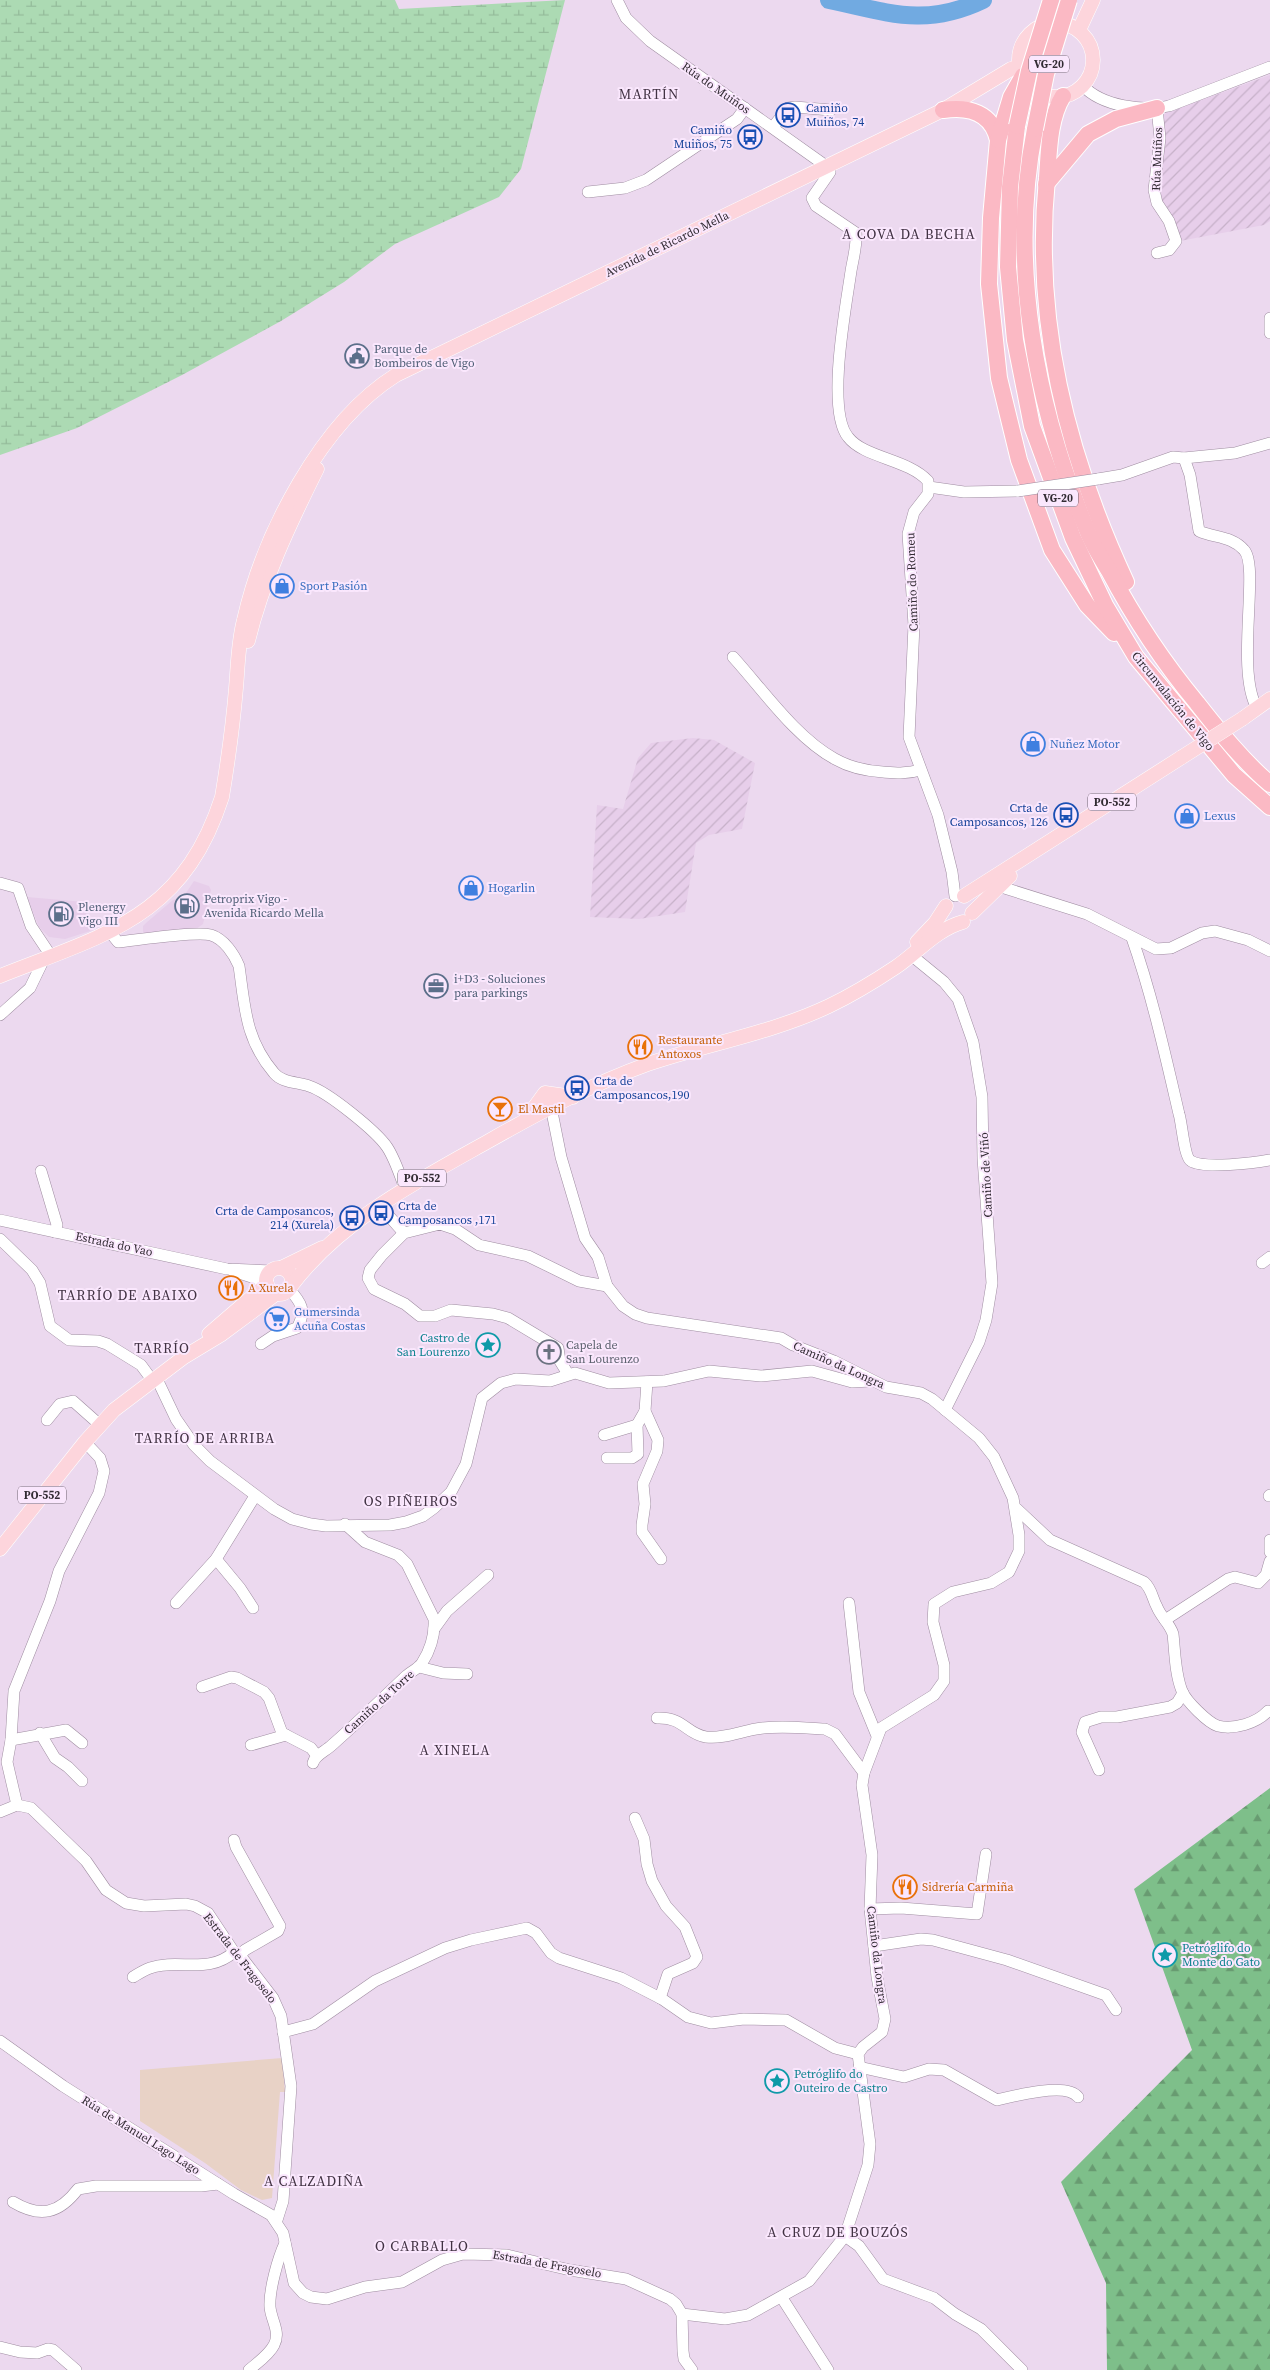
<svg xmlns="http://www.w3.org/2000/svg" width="1270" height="2370" font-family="'Source Serif 4',serif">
<defs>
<pattern id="industrial-furrows" width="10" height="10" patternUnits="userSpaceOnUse" patternTransform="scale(1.25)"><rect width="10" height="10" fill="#e7ceea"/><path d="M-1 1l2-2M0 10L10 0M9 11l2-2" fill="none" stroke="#c7b1c9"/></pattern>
<pattern id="forest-firs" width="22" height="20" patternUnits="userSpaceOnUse" patternTransform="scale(1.25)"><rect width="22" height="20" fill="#7ebf8a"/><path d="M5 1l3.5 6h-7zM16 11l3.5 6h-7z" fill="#689b71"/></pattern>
<pattern id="wetland-marsh" width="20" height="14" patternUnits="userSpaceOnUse" patternTransform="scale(1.25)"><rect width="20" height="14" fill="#acdab3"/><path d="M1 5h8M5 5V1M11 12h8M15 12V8" fill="none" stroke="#94bb9a"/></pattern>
</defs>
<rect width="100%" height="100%" fill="#ecd9ef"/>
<g fill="#e7ceea">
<path d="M194 881 209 886 211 890 203 924 196 929 146 934 143 932V926L146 923 173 900 184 896Z"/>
<path d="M27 897 84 902 90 931 65 939 49 937 39 927Z"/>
</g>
<g fill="url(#industrial-furrows)">
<path d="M1270 75V221L1264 225 1180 241 1160 202 1157 174 1162 152 1164 114Z"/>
<path d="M693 738 714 740 755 763 742 829 709 835 696 843 685 912 639 919 590 917 597 805 623 809 638 758 651 743Z"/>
</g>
<path fill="#e8d2c6" d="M282 2058 285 2092H280L272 2198 262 2200 241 2190 205 2163 140 2121V2070Z"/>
<path fill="url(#forest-firs)" d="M1270 1788V2370H1107L1106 2283 1061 2182 1192 2050 1134 1889Z"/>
<path fill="url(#wetland-marsh)" d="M0 0H395L399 9 565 0 521 169 499 197 395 244 344 282 281 321 182 375 77 428 0 455Z"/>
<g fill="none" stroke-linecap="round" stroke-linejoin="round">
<path stroke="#71aae1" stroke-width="18" d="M829 0C887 12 925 28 983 0"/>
<g stroke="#9f8da1" stroke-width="12">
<g id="minor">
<path d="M617 0 626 18 650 41 826 166 830 172 812 198 816 206 856 233C857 245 853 259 851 271 846 306 826 410 848 437 864 458 908 459 928 481V494L914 512 908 534 914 625 909 737 938 815 952 872 955 896"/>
<path d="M1083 86C1102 106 1143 112 1169 106L1270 67"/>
<path d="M1157 108 1160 138 1154 190 1157 203 1169 221 1176 241 1169 250 1157 253"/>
<path d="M773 127 788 108 795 107 831 110"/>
<path d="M588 192 625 188 646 180 737 119 745 108"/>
<path d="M1270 318V333"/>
<path d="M1184 458 1190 475 1199 531C1214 538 1232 536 1244 550 1260 566 1235 670 1257 708"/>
<path d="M1098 479 1122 475 1173 457 1184 458 1235 453 1270 443"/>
<path d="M929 487 964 492 1018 491"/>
<path d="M733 657C763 690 796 738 835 759 849 767 868 771 883 772 897 773 907 774 920 770"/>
<path d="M0 883 18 888 31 926 51 956"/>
<path d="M998 886 1087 914 1156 949 1171 948 1202 933 1215 931 1248 940 1270 951"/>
<path d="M110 932 118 942C138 940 195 931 211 935 224 939 234 954 239 966 245 1007 245 1039 274 1073 282 1083 298 1082 309 1086 328 1092 376 1131 387 1147 395 1159 400 1175 405 1189"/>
<path d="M1132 938C1152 995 1165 1054 1179 1114 1182 1123 1184 1157 1191 1161 1204 1169 1255 1163 1270 1160"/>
<path d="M911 955 944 982 958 999 973 1042 982 1097 983 1158 992 1283 986 1320 979 1342 945 1410"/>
<path d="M0 1015 30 988 44 959"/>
<path d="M551 1107 561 1157 585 1238 598 1257 607 1286 623 1306 635 1314 647 1318 781 1338 793 1345 834 1361 886 1387 921 1393 932 1399 979 1438 994 1457 1013 1498 1019 1535V1551L1009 1572 991 1583 953 1592 934 1604 933 1622 944 1665V1681L934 1695 881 1728 864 1773 862 1785 872 1855 870 1909 877 1977 885 2019 882 2032 863 2047 858 2054 870 2144 868 2165 845 2236 809 2281 748 2315 725 2319 682 2314"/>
<path d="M41 1171 57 1225 55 1232"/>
<path d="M380 1206 404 1233"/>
<path d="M0 1220 227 1269 272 1271"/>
<path d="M0 1239 32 1270 40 1283 50 1326 69 1340 98 1341 107 1344 141 1365 152 1380"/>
<path d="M1262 1263 1270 1257"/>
<path d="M233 1271 267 1282"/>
<path d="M261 1344 273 1336 297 1328C307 1311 301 1302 289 1289"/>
<path d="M568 1374 560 1361 558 1348 508 1318 493 1314 451 1310 435 1316H420L405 1304 374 1289 368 1278 370 1270 382 1255 404 1233 440 1224 455 1229 479 1245 528 1256 579 1281 607 1286"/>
<path d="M156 1377 176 1419 194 1445 210 1461 274 1509 292 1519 311 1524 326 1526 390 1525 406 1522 423 1516 434 1508 451 1492 466 1464 482 1398 501 1383 516 1379 550 1381 575 1373 609 1383 664 1381 709 1371 761 1376 812 1371 852 1382 871 1381"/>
<path d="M647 1382 645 1411 658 1440 657 1451 643 1484 645 1504 642 1525V1532L661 1559"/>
<path d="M47 1420 60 1404 73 1401 100 1425"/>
<path d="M604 1435 637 1425"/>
<path d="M607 1458H632L638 1454 637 1425 645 1411"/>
<path d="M1269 1496 1270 1495"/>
<path d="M1017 1509 1050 1540 1144 1582C1152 1589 1152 1598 1157 1607 1161 1617 1170 1624 1173 1634 1175 1652 1175 1674 1182 1691 1186 1701 1208 1723 1218 1726 1234 1730 1257 1723 1268 1711"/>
<path d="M1270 1540V1552"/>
<path d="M216 1559 240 1588 253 1608"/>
<path d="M176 1603 216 1559 255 1496"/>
<path d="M849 1603 859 1692 877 1736"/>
<path d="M1165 1620 1228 1579 1235 1577 1258 1583 1266 1575 1270 1561"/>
<path d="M434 1629 447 1611 488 1575"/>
<path d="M419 1667 443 1673 467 1674"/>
<path d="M202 1687 231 1677 237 1678 264 1692 269 1698 282 1733 311 1748 317 1756"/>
<path d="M657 1718C684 1717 686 1734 706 1737 723 1739 739 1732 756 1729 778 1725 803 1728 825 1729L835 1734 864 1773"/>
<path d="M40 1733 55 1758 68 1767 82 1781"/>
<path d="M11 1740 66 1730 82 1743"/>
<path d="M251 1745 286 1735"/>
<path d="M313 1763C315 1755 326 1751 332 1745 357 1723 381 1700 405 1677 410 1672 418 1669 422 1663 431 1649 435 1635 434 1619L407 1564 398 1555 365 1542 345 1524"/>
<path d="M1099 1770 1082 1732 1085 1722 1101 1717H1117L1170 1707 1177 1703 1183 1693"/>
<path d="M17 1805 7 1762 11 1740 14 1691 50 1601 59 1571 99 1493 104 1471 100 1458 85 1442"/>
<path d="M0 1812 17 1805 31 1808 86 1861 106 1890 126 1903 144 1906 186 1904 195 1906 208 1913 234 1952 243 1959 273 1998 281 2016 291 2086 283 2201 277 2220"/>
<path d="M635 1818 644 1839 647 1864 652 1881 666 1906 685 1927 697 1957 693 1963 668 1974 660 1998"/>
<path d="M234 1840 236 1847 280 1926 278 1931 245 1950 239 1956"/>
<path d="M870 1909 901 1908 977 1914 986 1854"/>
<path d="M874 1946 921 1939 933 1940 1007 1960 1106 1995 1116 2010"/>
<path d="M133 1977C138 1974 144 1970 150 1968 179 1958 208 1975 234 1952"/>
<path d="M283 2032 313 2024 375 1981 445 1948 471 1940 527 1928 536 1933 551 1953 559 1958 621 1978 662 1999 688 2017 711 2023 744 2019 786 2020 835 2048 858 2054"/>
<path d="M0 2041 63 2086 234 2194 271 2215 283 2233 294 2283 303 2293 311 2297 327 2299 365 2287 402 2282 442 2260 463 2254 507 2255 570 2270 626 2279 670 2299 676 2304 682 2314 683 2351 684 2359 692 2370"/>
<path d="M859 2067 904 2077 929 2069 944 2070 997 2100C1013 2096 1067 2082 1078 2097"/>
<path d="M13 2202C40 2218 59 2214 78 2189L96 2186H201L218 2184"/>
<path d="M845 2236 859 2246 883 2279 934 2298 955 2314 981 2329 1022 2370"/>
<path d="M782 2298 828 2370"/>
<path d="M0 2347 20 2352 37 2353 48 2349 53 2350 76 2370"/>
<path d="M249 2370C257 2363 269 2355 274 2345 281 2332 271 2320 270 2307 269 2290 278 2258 285 2243"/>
</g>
</g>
<g stroke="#fff" stroke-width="15">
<g id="major">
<circle cx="1056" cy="60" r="37"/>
<path d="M1079 30 1093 0"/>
<path d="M248 641C263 580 289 525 317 469"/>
<path d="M1242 719 1270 699"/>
<path d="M964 896 1182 757"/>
<path d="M972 913 1010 876"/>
<path d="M917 942 935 923 946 906"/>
<path d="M0 976C106 934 183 918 222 797 228 761 233 724 236 688 238 665 238 643 244 620 263 535 321 422 396 375L943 110 1011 69 1020 66"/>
<path d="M526 1119 545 1093 573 1097"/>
<path d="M281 1268 322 1248"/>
<circle cx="279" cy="1281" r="13"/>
<path d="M291 1286C340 1221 417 1181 487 1142 538 1113 592 1084 648 1064 707 1044 772 1033 829 1006 852 995 875 981 896 967 918 952 937 929 963 922"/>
<path d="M209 1334 267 1284"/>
<path d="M0 1549 85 1442 114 1410 184 1357 222 1334 277 1293"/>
</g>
</g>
<g stroke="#fff" stroke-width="18">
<g id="highway">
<path d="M1063 96C1049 119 1049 151 1047 178 1033 320 1066 453 1126 582"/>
<path d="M943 110C969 106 992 113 998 140L991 218 989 284 999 378 1019 460 1052 550 1087 605 1114 633"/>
<path d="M1017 126 1010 187 1008 267 1015 340 1032 426 1073 538 1105 605 1136 657 1234 775 1270 807"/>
<path d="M1035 129C1008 265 1036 408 1089 535 1094 547 1102 559 1109 571 1134 618 1163 662 1197 703 1219 731 1243 761 1270 784"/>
<path d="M998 140 1011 97 1023 76"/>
<path d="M1046 184 1088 134 1116 119 1157 108"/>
</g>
</g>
<use href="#minor" stroke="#fff" stroke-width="11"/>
<use href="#major" stroke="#fdd5dc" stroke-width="14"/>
<use href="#highway" stroke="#fbb9c4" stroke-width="16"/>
<g stroke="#9f8da1" stroke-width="12" stroke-linecap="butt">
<path id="minor-bridge" d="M1018 491 1098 479"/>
</g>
<g stroke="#fff" stroke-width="15" stroke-linecap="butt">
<path id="major-bridge" d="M1182 757 1242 719"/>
</g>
<g stroke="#fff" stroke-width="18" stroke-linecap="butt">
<g id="highway-bridge">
<path d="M1017 126 1029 71 1051 0"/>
<path d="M1035 129 1046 74 1069 0"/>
</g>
</g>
<use href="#minor-bridge" stroke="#fff" stroke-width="11"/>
<use href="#major-bridge" stroke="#fdd5dc" stroke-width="14"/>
<use href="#highway-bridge" stroke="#fbb9c4" stroke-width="16"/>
</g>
<defs>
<g id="bus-ring" transform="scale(1.25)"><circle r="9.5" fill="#fae7fd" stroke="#1a4fb4" stroke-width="1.5"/><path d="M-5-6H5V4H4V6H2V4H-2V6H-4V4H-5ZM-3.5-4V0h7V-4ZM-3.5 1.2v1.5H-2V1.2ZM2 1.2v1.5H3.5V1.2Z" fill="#1a4fb4"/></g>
<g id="civic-ring" transform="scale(1.25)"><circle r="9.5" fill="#fae7fd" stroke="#5c6f8a" stroke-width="1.5"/><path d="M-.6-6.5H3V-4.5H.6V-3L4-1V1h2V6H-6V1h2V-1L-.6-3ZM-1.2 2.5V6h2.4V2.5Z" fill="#5c6f8a"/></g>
<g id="shop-ring" transform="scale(1.25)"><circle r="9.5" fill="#fae7fd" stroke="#3f7fe0" stroke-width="1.5"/><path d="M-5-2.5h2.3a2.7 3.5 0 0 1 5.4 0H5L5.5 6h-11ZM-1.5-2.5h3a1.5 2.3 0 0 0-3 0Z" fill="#3f7fe0"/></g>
<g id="fuel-ring" transform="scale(1.25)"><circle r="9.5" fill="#fae7fd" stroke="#5c6f8a" stroke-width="1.5"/><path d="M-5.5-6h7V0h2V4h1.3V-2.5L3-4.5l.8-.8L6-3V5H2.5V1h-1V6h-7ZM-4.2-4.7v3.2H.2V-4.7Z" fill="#5c6f8a"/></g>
<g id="office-ring" transform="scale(1.25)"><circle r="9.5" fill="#fae7fd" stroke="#5c6f8a" stroke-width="1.5"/><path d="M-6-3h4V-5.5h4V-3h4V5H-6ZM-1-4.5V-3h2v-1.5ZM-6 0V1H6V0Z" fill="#5c6f8a"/></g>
<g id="restaurant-ring" transform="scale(1.25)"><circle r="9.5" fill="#fae7fd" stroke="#e8710a" stroke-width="1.5"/><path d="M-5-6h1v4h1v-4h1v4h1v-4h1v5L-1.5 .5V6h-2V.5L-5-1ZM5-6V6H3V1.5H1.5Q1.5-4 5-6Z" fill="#e8710a"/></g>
<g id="bar-ring" transform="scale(1.25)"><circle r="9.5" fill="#fae7fd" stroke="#e8710a" stroke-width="1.5"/><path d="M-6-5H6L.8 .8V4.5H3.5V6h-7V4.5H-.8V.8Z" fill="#e8710a"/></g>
<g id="supermarket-ring" transform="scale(1.25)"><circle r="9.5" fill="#fae7fd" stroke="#3f7fe0" stroke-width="1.5"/><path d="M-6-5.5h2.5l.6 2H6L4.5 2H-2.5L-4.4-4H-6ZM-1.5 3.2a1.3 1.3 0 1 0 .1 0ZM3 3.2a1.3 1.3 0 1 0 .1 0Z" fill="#3f7fe0"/></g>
<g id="sight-ring" transform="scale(1.25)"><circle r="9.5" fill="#fae7fd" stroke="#0f9aa8" stroke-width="1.5"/><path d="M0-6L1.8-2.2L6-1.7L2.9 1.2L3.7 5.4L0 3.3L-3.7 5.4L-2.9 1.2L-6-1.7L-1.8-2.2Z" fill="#0f9aa8"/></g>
<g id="church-ring" transform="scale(1.25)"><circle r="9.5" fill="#fae7fd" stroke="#6b7280" stroke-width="1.5"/><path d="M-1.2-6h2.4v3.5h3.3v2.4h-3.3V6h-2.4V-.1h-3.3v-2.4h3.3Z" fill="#6b7280"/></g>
</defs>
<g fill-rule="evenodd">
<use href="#bus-ring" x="788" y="115"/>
<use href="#bus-ring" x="750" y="137"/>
<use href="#civic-ring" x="357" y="356"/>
<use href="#shop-ring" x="282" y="586"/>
<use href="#shop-ring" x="1033" y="744"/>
<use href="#bus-ring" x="1066" y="815"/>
<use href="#shop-ring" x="1187" y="816"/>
<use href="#shop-ring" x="471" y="888"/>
<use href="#fuel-ring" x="187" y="906"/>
<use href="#fuel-ring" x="61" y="914"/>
<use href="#office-ring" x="436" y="986"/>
<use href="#restaurant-ring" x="640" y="1047"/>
<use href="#bus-ring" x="577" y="1088"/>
<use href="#bar-ring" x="500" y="1109"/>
<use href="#bus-ring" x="381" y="1213"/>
<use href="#bus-ring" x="352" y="1218"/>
<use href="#restaurant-ring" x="231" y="1288"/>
<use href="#supermarket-ring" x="277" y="1319"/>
<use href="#sight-ring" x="488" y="1345"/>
<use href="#church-ring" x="549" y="1352"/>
<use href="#restaurant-ring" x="905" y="1887"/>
<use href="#sight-ring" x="1165" y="1955"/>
<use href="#sight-ring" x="777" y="2081"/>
</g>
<g text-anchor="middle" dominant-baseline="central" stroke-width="4" stroke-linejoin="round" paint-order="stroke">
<g fill="#fae7fd" stroke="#6e6370" stroke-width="1">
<rect x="1029" y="55.5" width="40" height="17" rx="4"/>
<rect x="1038" y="489.5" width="40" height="17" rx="4"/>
<rect x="1088" y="793.5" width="48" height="17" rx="4"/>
<rect x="398" y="1169.5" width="48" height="17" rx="4"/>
<rect x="18" y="1486.5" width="48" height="17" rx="4"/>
</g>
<g font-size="11" font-weight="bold" fill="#322b33">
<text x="1049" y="64">VG-20</text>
<text x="1058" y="498">VG-20</text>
<text x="1112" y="802">PO-552</text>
<text x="422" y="1178">PO-552</text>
<text x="42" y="1495">PO-552</text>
</g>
<g font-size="12" fill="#322b33" stroke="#fae7fd">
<text transform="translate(716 88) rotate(35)">Rúa do Muiños</text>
<text transform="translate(1157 159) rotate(-88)">Rúa Muíños</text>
<text transform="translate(667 244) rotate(-26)">Avenida de Ricardo Mella</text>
<text transform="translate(912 582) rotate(-92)">Camiño do Romeu</text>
<text transform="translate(1173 701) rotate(51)">Circunvalación de Vigo</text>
<text transform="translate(986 1175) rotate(-93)">Camiño de Viñó</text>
<text transform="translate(114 1244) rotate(12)">Estrada do Vao</text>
<text transform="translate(839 1365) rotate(24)">Camiño da Longra</text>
<text transform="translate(379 1702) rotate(-42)">Camiño da Torre</text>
<text transform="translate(877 1955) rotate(83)">Camiño da Longra</text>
<text transform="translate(240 1958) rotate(52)">Estrada de Fragoselo</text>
<text transform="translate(141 2135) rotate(32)">Rúa de Manuel Lago Lago</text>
<text transform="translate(547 2264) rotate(10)">Estrada de Fragoselo</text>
</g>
<g font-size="12" fill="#164399" stroke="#fae7fd" text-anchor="start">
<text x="806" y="108">Camiño<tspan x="806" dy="14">Muiños, 74</tspan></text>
<text x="732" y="130" text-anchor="end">Camiño<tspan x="732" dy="14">Muiños, 75</tspan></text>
<text x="1048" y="808" text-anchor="end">Crta de<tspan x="1048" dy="14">Camposancos, 126</tspan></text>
<text x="594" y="1081">Crta de<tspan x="594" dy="14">Camposancos,190</tspan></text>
<text x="398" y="1206">Crta de<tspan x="398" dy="14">Camposancos ,171</tspan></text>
<text x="334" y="1211" text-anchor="end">Crta de Camposancos,<tspan x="334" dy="14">214 (Xurela)</tspan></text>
</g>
<g font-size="12" fill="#4e5e75" stroke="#fae7fd" text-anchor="start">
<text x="374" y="349">Parque de<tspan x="374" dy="14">Bombeiros de Vigo</tspan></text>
<text x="204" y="899">Petroprix Vigo -<tspan x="204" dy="14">Avenida Ricardo Mella</tspan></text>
<text x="78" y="907">Plenergy<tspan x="78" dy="14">Vigo III</tspan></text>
<text x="454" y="979">i+D3 - Soluciones<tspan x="454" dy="14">para parkings</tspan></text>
</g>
<g font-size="12" fill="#366cbe" stroke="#fae7fd" text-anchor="start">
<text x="300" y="586">Sport Pasión</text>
<text x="1050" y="744">Nuñez Motor</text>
<text x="1204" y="816">Lexus</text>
<text x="488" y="888">Hogarlin</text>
<text x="294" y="1312">Gumersinda<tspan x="294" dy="14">Acuña Costas</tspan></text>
</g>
<g font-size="12" fill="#c56008" stroke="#fae7fd" text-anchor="start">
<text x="658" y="1040">Restaurante<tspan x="658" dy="14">Antoxos</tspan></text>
<text x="518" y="1109">El Mastil</text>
<text x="248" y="1288">A Xurela</text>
<text x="922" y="1887">Sidrería Carmiña</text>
</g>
<g font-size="12" fill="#0d838f" stroke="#fae7fd" text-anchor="start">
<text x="470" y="1338" text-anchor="end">Castro de<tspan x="470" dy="14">San Lourenzo</tspan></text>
<text x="1182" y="1948">Petróglifo do<tspan x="1182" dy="14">Monte do Gato</tspan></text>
<text x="794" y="2074">Petróglifo do<tspan x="794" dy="14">Outeiro de Castro</tspan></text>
</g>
<g font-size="12" fill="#5b616d" stroke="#fae7fd" text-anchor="start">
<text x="566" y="1345">Capela de<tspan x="566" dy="14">San Lourenzo</tspan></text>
</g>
<g font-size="14" letter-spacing="1" fill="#413243" stroke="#fae7fd">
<text x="649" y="94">MARTÍN</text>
<text x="909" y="234">A COVA DA BECHA</text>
<text x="128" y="1295">TARRÍO DE ABAIXO</text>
<text x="162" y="1348">TARRÍO</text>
<text x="205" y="1438">TARRÍO DE ARRIBA</text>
<text x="411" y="1501">OS PIÑEIROS</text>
<text x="455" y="1750">A XINELA</text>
<text x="314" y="2181">A CALZADIÑA</text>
<text x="838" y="2232">A CRUZ DE BOUZÓS</text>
<text x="422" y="2246">O CARBALLO</text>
</g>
</g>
</svg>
